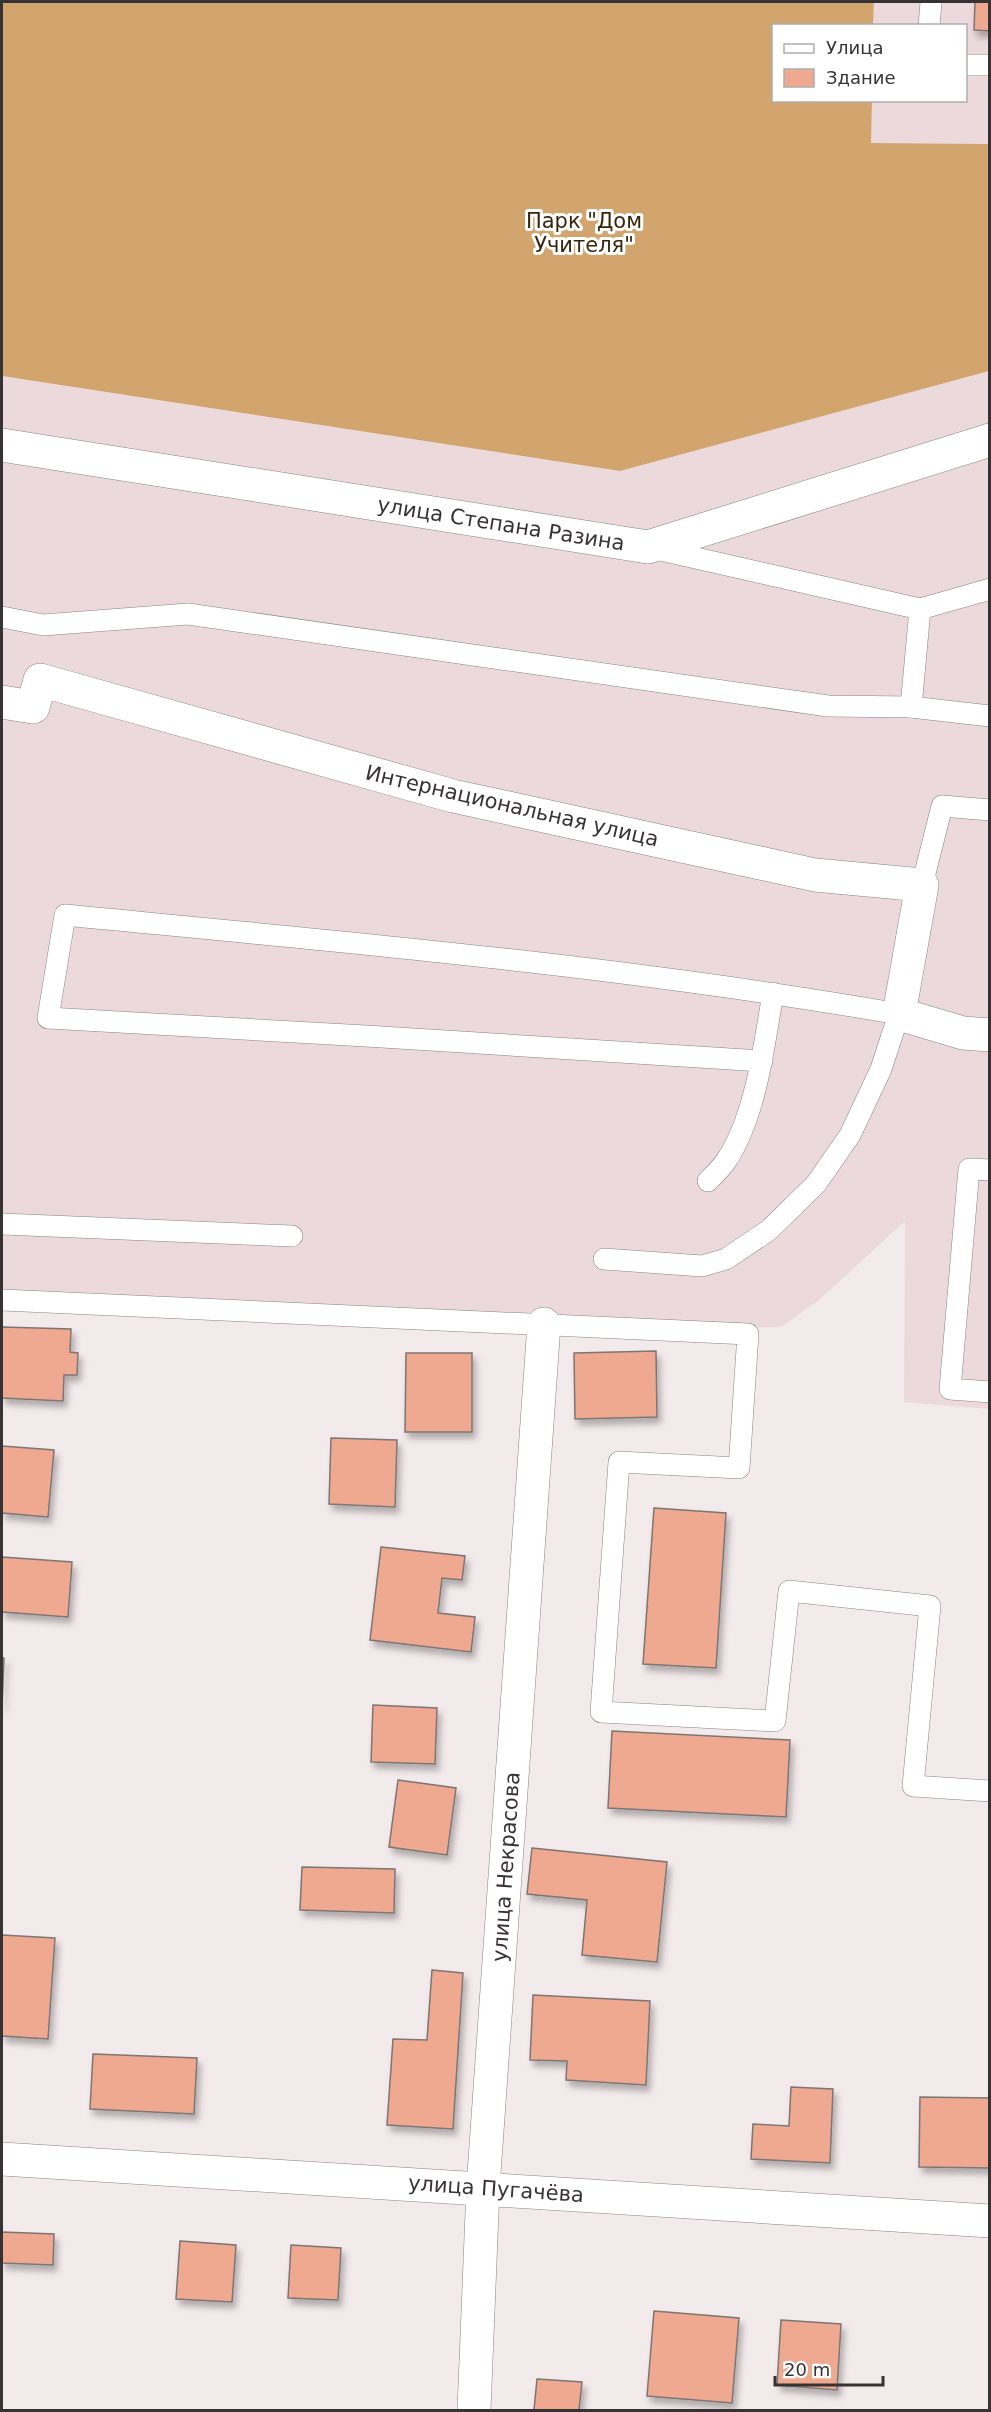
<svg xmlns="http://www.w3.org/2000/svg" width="991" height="2412" font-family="'DejaVu Sans',sans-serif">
<defs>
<filter id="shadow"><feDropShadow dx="3.5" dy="6" stdDeviation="3" flood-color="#0004"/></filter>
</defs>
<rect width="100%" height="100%" fill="#f3eaeb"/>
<g fill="#ebd9dc">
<path d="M874 2H989V144L871 143 872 101 966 100V26L873 25Z"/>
<path d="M989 371V1409L904 1402 905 1221 819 1300 781 1327 614 1332 2 1310V376L620 471Z"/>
</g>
<path fill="#d1a56d" d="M2 2H874L873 25 774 26V100L872 101 871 143 989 144V371L620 471 2 376Z"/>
<g fill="#efa991" stroke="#7d7673" stroke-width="1.5" filter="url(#shadow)">
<path d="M975 2H990V31L974 30Z"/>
<path d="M2 1327 71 1329 70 1352 78 1353 77 1375H64L63 1401 2 1398Z"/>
<path d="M656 1351 657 1417 575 1419 574 1353Z"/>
<path d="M406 1353H472V1432H405Z"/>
<path d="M331 1438 397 1440 395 1507 329 1504Z"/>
<path d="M2 1446 54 1450 48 1517 2 1513Z"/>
<path d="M654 1508 726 1513 716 1668 643 1664Z"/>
<path d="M381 1547 465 1556 462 1580 442 1578 438 1613 475 1617 471 1652 370 1640Z"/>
<path d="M2 1557 72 1562 68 1617 2 1612Z"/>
<path d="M2 1658H4L2 1707Z"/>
<path d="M373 1705 437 1708 435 1764 371 1762Z"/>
<path d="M612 1731 790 1740 786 1817 608 1808Z"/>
<path d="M398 1780 456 1788 447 1855 389 1847Z"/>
<path d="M532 1848 667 1862 657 1962 582 1955 587 1900 527 1894Z"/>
<path d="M302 1867 395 1869 394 1913 300 1910Z"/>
<path d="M2 1935 55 1938 48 2039 2 2036Z"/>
<path d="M432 1970 463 1973 453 2129 387 2125 393 2039 427 2040Z"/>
<path d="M533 1995 650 2001 646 2085 566 2080 567 2061 530 2060Z"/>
<path d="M93 2054 197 2058 194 2114 90 2109Z"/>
<path d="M791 2087 833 2089 830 2163 751 2159 753 2124 789 2126Z"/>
<path d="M920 2097 990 2098V2168L919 2167Z"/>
<path d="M2 2232 54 2234 53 2265 2 2263Z"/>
<path d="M180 2241 236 2245 232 2302 176 2299Z"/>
<path d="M291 2245 341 2248 338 2300 288 2298Z"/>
<path d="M654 2311 739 2318 732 2403 647 2396Z"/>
<path d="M781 2320 841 2324 837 2390 777 2385Z"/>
<path d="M537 2379 582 2382 579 2410H534Z"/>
</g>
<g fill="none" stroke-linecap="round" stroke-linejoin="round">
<g stroke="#8b8284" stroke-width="22">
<g id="lane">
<path d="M929 26 931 2"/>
<path d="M966 65H990"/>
<path d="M652 548 920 609"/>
<path d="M2 617 43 625 188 614 828 706 911 707 920 609 990 589"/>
<path d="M911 707 990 716"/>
<path d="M922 885 942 806 990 810"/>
<path d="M990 1170 969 1169 950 1389 990 1392"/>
<path d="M708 1181C714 1175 721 1168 726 1161 756 1116 764 1046 773 993"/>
<path d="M2 1224 292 1236"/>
<path d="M604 1259 702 1266 726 1259 769 1230 816 1184 850 1135 881 1069 899 1014C623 966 344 942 65 915L48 1018 366 1036 762 1061"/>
<path d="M2 1300 748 1334 739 1468 619 1462 601 1712 775 1721 789 1591 930 1606 913 1786 990 1791"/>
</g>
</g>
<g stroke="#8b8284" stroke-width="34">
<g id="street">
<path d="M2 445 648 547 990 440"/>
<path d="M2 702 33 707 40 680 453 796 815 875 922 885 899 1014 963 1033 990 1035"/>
<path d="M474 2410 483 2188 544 1324"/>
</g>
</g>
<g stroke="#8b8284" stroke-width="34">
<path id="secondary" d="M2 2159 990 2221"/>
</g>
<use href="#lane" stroke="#fff" stroke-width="21"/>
<use href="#street" stroke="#fff" stroke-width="33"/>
<use href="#secondary" stroke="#fff" stroke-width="33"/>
</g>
<g text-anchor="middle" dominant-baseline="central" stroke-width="6" stroke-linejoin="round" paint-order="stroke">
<g font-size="21" fill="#38260c" stroke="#fff">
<text x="584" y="221">Парк "Дом<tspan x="584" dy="24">Учителя"</tspan></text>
</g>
<g font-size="21" fill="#373334" stroke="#fff">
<text transform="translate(501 524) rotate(9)">улица Степана Разина</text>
<text transform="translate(512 806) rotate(13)">Интернациональная улица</text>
<text transform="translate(506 1867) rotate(-86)">улица Некрасова</text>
<text transform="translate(496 2189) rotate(4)">улица Пугачёва</text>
</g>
</g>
<rect width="991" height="2412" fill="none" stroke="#373334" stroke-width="6"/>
<rect x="772" y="24" width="195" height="78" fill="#ffffff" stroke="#afadae" stroke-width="1.5"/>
<rect x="784" y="44" width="30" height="9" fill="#ffffff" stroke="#afadae" stroke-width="1.5"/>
<text x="826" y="54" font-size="18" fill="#373334">Улица</text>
<rect x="784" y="69" width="30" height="18" fill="#efa991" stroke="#afadae" stroke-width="1.5"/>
<text x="826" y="84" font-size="18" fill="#373334">Здание</text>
<path d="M775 2376v9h108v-9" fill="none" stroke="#373334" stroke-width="3"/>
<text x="784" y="2376" font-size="18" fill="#373334" stroke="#ffffff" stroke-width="4.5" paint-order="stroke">20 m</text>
</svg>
